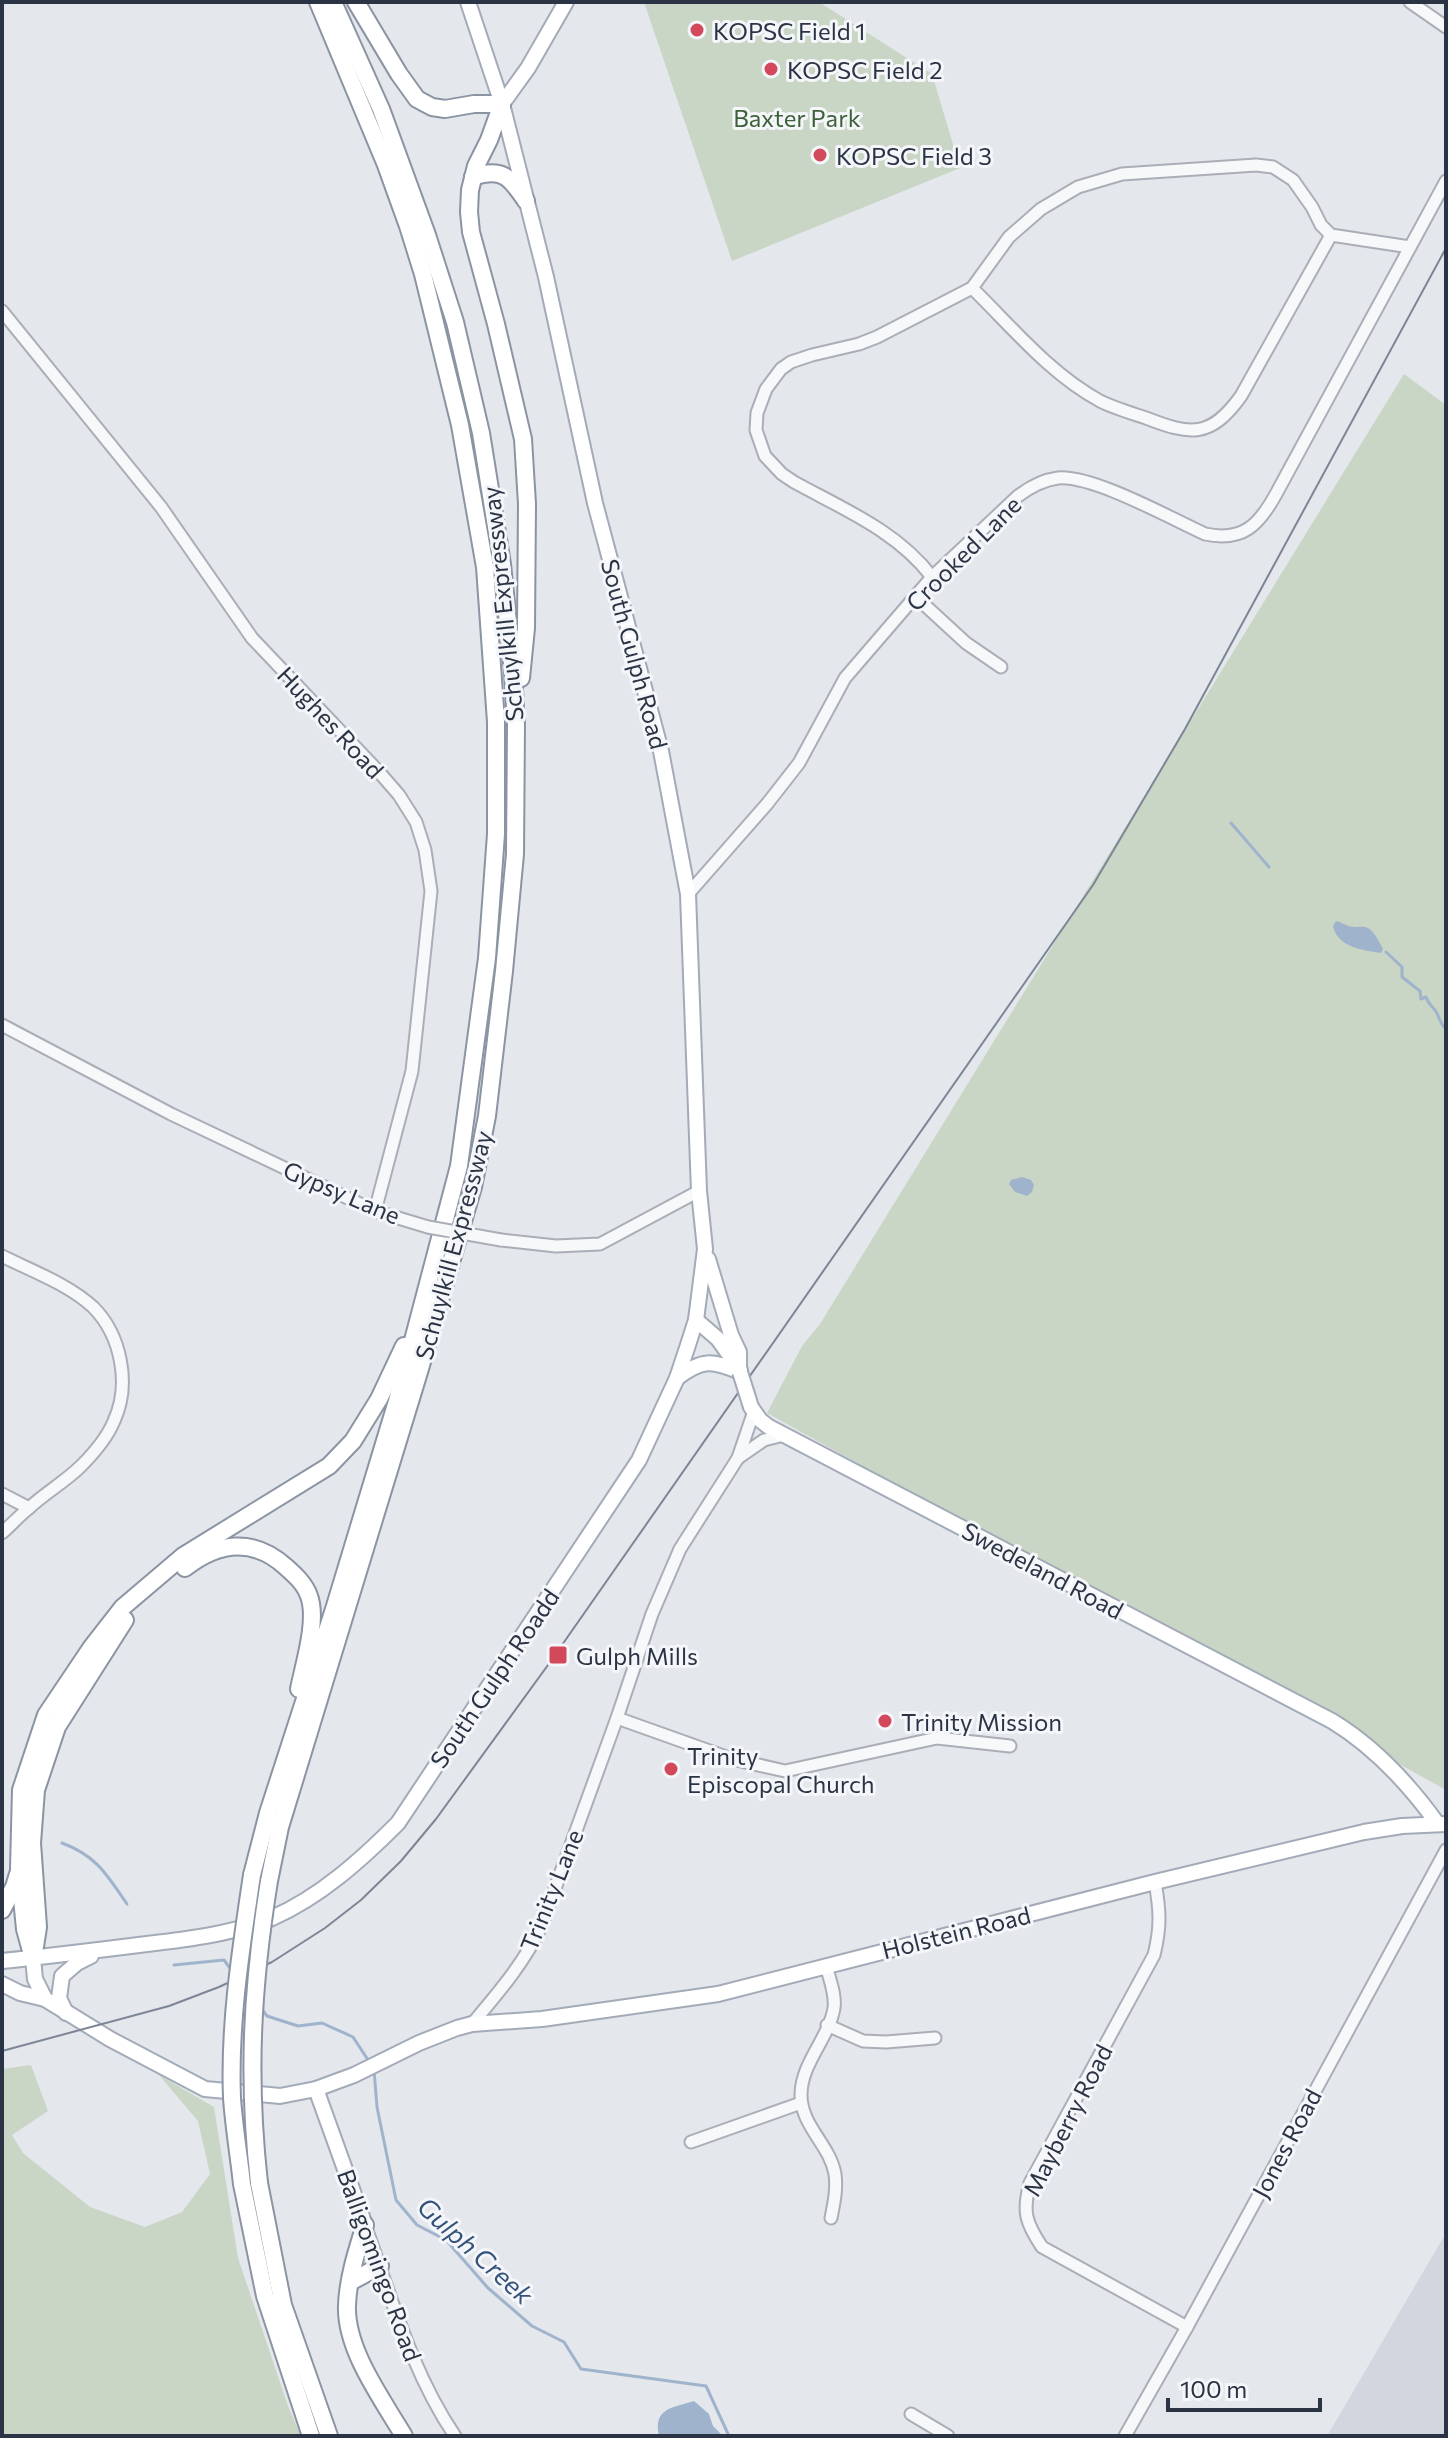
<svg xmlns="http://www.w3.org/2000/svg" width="1448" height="2438" font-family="Commissioner,sans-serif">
<rect width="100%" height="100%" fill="#e4e7ec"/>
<path fill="#d2d6de" d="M1446 2233V2436H1327L1340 2414Z"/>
<g fill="#c9d6c5">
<path d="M644 2H819L932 74 960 168 732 261Z"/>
<path d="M1404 374 1446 405V1790L767 1413 802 1346 820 1324Z"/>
<path d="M31 2065 48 2111 12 2135 23 2153 90 2207 145 2227 182 2212 210 2174 198 2121 159 2075 214 2107 238 2258 288 2406 301 2436H2V2069Z"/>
</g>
<g fill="#9fb4cc">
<path d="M1338 921C1364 937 1364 911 1383 949L1381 953C1363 950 1339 948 1333 927L1335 922Z"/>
<path d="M1022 1177 1031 1180 1034 1185 1032 1192 1027 1196 1015 1192 1009 1184 1011 1180Z"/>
<path d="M694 2401 709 2414 713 2426 723 2436H659C653 2408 672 2408 694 2401Z"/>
</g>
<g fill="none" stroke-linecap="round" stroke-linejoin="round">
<g stroke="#9fb4cc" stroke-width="3">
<path d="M1231 823 1269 867"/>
<path d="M1386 952 1402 967V977L1420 991 1421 999 1426 997C1428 1004 1432 1006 1435 1010 1440 1017 1439 1023 1446 1029"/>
<path d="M62 1843C97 1856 107 1875 127 1904"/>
<path d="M174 1965 224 1960 232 1971"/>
<path d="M261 2008 267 2016 298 2026 322 2023 353 2037 370 2063"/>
<path d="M374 2070 377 2107 396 2200 417 2225 446 2240 488 2288 532 2326 564 2342 581 2369 706 2386 729 2436"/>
</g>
<g stroke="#a9aeb7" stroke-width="15">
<g id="minor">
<path d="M1410 2 1446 27"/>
<path d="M972 288C1012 327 1050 374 1100 401 1114 408 1131 413 1146 418 1190 435 1210 439 1241 396L1331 235"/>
<path d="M2 311 161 507 252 638 379 772 399 795 416 822 425 850 431 891 412 1071 375 1211"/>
<path d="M932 577C897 531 843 509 794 482L782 474 765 456 756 430 757 413 766 389 781 369 791 362 812 355 859 344 877 337 972 288 1009 237 1041 209 1078 187 1122 174 1256 165 1273 167 1293 180 1312 207 1321 225 1331 235 1410 247"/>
<path d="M916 597 966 643 1001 667"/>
<path d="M688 894 767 804 799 763 845 678 932 577 1018 496C1030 487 1042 480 1058 478 1093 475 1170 518 1205 534 1243 542 1259 525 1276 494L1446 181"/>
<path d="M2 1025 171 1114 375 1211 428 1227"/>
<path d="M501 1240 556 1246 600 1244 699 1191"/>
<path d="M2 1256C32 1271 68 1284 93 1307 121 1335 131 1384 114 1421 107 1438 94 1453 81 1466 66 1481 45 1493 29 1508 19 1516 11 1525 2 1533"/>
<path d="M738 1458 764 1440 784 1435"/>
<path d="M2 1494 29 1508"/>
<path d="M617 1718 732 1759 785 1771 937 1738 1010 1746"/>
<path d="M1155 1882C1160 1910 1161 1927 1154 1955L1030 2183C1022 2212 1026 2223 1042 2247L1187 2327"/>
<path d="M826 1965C829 1978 836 1994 834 2008 829 2038 801 2063 801 2095 801 2126 830 2145 835 2174 837 2190 834 2203 831 2218"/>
<path d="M472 2024C498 1993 524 1963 541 1927L617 1718 652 1614 680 1549 738 1458 754 1411"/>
<path d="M827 2025 863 2041 886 2042 935 2038"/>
<path d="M691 2142 801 2103"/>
<path d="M365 2225C391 2296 412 2373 455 2436"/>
<path d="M911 2414 948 2436"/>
<path d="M1125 2436 1187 2327 1446 1850"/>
</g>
</g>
<g stroke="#a3abb8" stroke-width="18">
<g id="major">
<path d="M502 104 528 68 566 2"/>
<path d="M708 1259 731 1335 739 1352V1369"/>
<path d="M696 1320 718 1339 740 1370"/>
<path d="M677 1378C702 1359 712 1360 740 1372"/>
<path d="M751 1407 760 1420 769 1427 1332 1721C1375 1747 1408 1783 1437 1823"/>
<path d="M33 1958 35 1979 45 1999 110 2039 205 2089 280 2096 316 2089 354 2075 419 2043 457 2028 472 2024 542 2019 718 1994 1155 1882 1364 1832 1402 1826 1446 1824"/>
<path d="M2 1961C51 1956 99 1950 147 1944 190 1939 231 1934 272 1918 320 1897 361 1860 398 1823L639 1460 677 1378 687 1348 696 1320 705 1249 699 1191 688 894 661 751 595 503 546 277 502 104 468 2"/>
<path d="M2 1984 20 1993 45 1999"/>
<path d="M66 2013 59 1998 62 1976 77 1963 91 1956"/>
<path d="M316 2089 365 2225"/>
</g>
</g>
<g stroke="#8b94a3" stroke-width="20">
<g id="highway">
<path d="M356 2 399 74 417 99 432 107 445 109 474 104H502L489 140 476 166 470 190 469 212 471 232 496 324 523 439 527 504 526 628 521 678"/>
<path d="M473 177C502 167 510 177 526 201"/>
<path d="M185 1568C218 1542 253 1537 286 1567 295 1575 305 1584 309 1596 318 1620 304 1664 299 1689"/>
<path d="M252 1875 268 1813 335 1606 397 1401 459 1166 487 958 496 834V722L485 567 460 425 423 274 408 226 386 165 318 2"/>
<path d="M269 1881 280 1827 419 1372 473 1187 487 1116 504 971 515 854 516 725 513 672 502 564 481 433 455 322 427 235 381 109 333 2"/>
<path d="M2 1910 14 1887 18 1874"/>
<path d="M34 1953 38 1927 32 1843 36 1790 57 1727 125 1620"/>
<path d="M33 1958 25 1929 19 1868 21 1790 46 1715 91 1648 123 1607 183 1556 329 1466 353 1441 379 1399 404 1346"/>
<path d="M259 2183 283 2305 329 2436"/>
<path d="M242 2184 265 2296 311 2436"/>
<path d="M365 2225C357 2250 348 2278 347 2305 345 2349 382 2399 404 2436"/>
<path d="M350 2282 380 2266"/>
</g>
</g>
<use href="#minor" stroke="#f7f8fa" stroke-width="11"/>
<use href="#major" stroke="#fff" stroke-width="14"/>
<use href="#highway" stroke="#fff" stroke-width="16"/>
<path stroke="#7d8696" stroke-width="2" d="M2 2051 169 2006 219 1987 272 1962 325 1928 361 1900 401 1861 436 1819 548 1665 1093 885 1185 729 1446 248"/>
<g stroke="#a9aeb7" stroke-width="15" stroke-linecap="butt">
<path id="minor-bridge" d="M428 1227 501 1240"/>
</g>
<g stroke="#a3abb8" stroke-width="18" stroke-linecap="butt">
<path id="major-bridge" d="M740 1372 751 1407"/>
</g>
<g stroke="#8b94a3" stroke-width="20" stroke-linecap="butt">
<g id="highway-bridge">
<path d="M259 2183C247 2076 252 1987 269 1881"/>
<path d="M242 2184C239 2156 234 2127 232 2098 229 2023 241 1949 252 1875"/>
</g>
</g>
<use href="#minor-bridge" stroke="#f7f8fa" stroke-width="11"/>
<use href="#major-bridge" stroke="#fff" stroke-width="14"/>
<use href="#highway-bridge" stroke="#fff" stroke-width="16"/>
</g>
<g fill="#d1495b" stroke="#f4f6f9" stroke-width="3">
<circle cx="697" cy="30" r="8"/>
<circle cx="771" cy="69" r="8"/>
<circle cx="820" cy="155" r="8"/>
<rect x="548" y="1645" width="20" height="20" rx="4"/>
<circle cx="885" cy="1721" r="8"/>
<circle cx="671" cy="1769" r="8"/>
</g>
<g text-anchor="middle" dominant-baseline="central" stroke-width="6" stroke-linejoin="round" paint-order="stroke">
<g font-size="24" fill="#2b3445" stroke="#f4f6f9" text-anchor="start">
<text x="713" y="30">KOPSC Field 1</text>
<text x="787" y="69">KOPSC Field 2</text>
<text x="836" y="155">KOPSC Field 3</text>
<text x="576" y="1655">Gulph Mills</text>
<text x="901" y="1721">Trinity Mission</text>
<text x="687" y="1755">Trinity<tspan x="687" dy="28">Episcopal Church</tspan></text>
</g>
<g font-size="24" fill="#3f6138" stroke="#f4f6f9">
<text x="797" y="117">Baxter Park</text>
</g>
<g font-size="24" fill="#2b3445" stroke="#f4f6f9">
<text transform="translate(963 553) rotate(-45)">Crooked Lane</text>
<text transform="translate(502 604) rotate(-96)">Schuylkill Expressway</text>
<text transform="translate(635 654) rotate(75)">South Gulph Road</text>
<text transform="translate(331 722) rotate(47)">Hughes Road</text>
<text transform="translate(342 1192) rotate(23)">Gypsy Lane</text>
<text transform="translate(453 1245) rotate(-75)">Schuylkill Expressway</text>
<text transform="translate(1043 1570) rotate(28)">Swedeland Road</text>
<text transform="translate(494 1678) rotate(-56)">South Gulph Roadd</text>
<text transform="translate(551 1890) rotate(-68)">Trinity Lane</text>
<text transform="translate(956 1932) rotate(-14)">Holstein Road</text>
<text transform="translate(1067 2120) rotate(-63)">Mayberry Road</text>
<text transform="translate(1286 2143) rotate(-62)">Jones Road</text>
<text transform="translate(380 2265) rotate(70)">Balligomingo Road</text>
</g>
<g font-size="26" font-style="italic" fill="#34527a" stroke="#f4f6f9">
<text transform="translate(476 2250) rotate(42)">Gulph Creek</text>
</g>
</g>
<rect width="1448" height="2438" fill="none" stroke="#2b3445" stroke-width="8"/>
<path d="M1168 2398v12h152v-12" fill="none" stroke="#2b3445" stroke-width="4"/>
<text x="1180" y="2398" font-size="24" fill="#2b3445" stroke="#f4f6f9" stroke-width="6" paint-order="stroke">100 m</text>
</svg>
